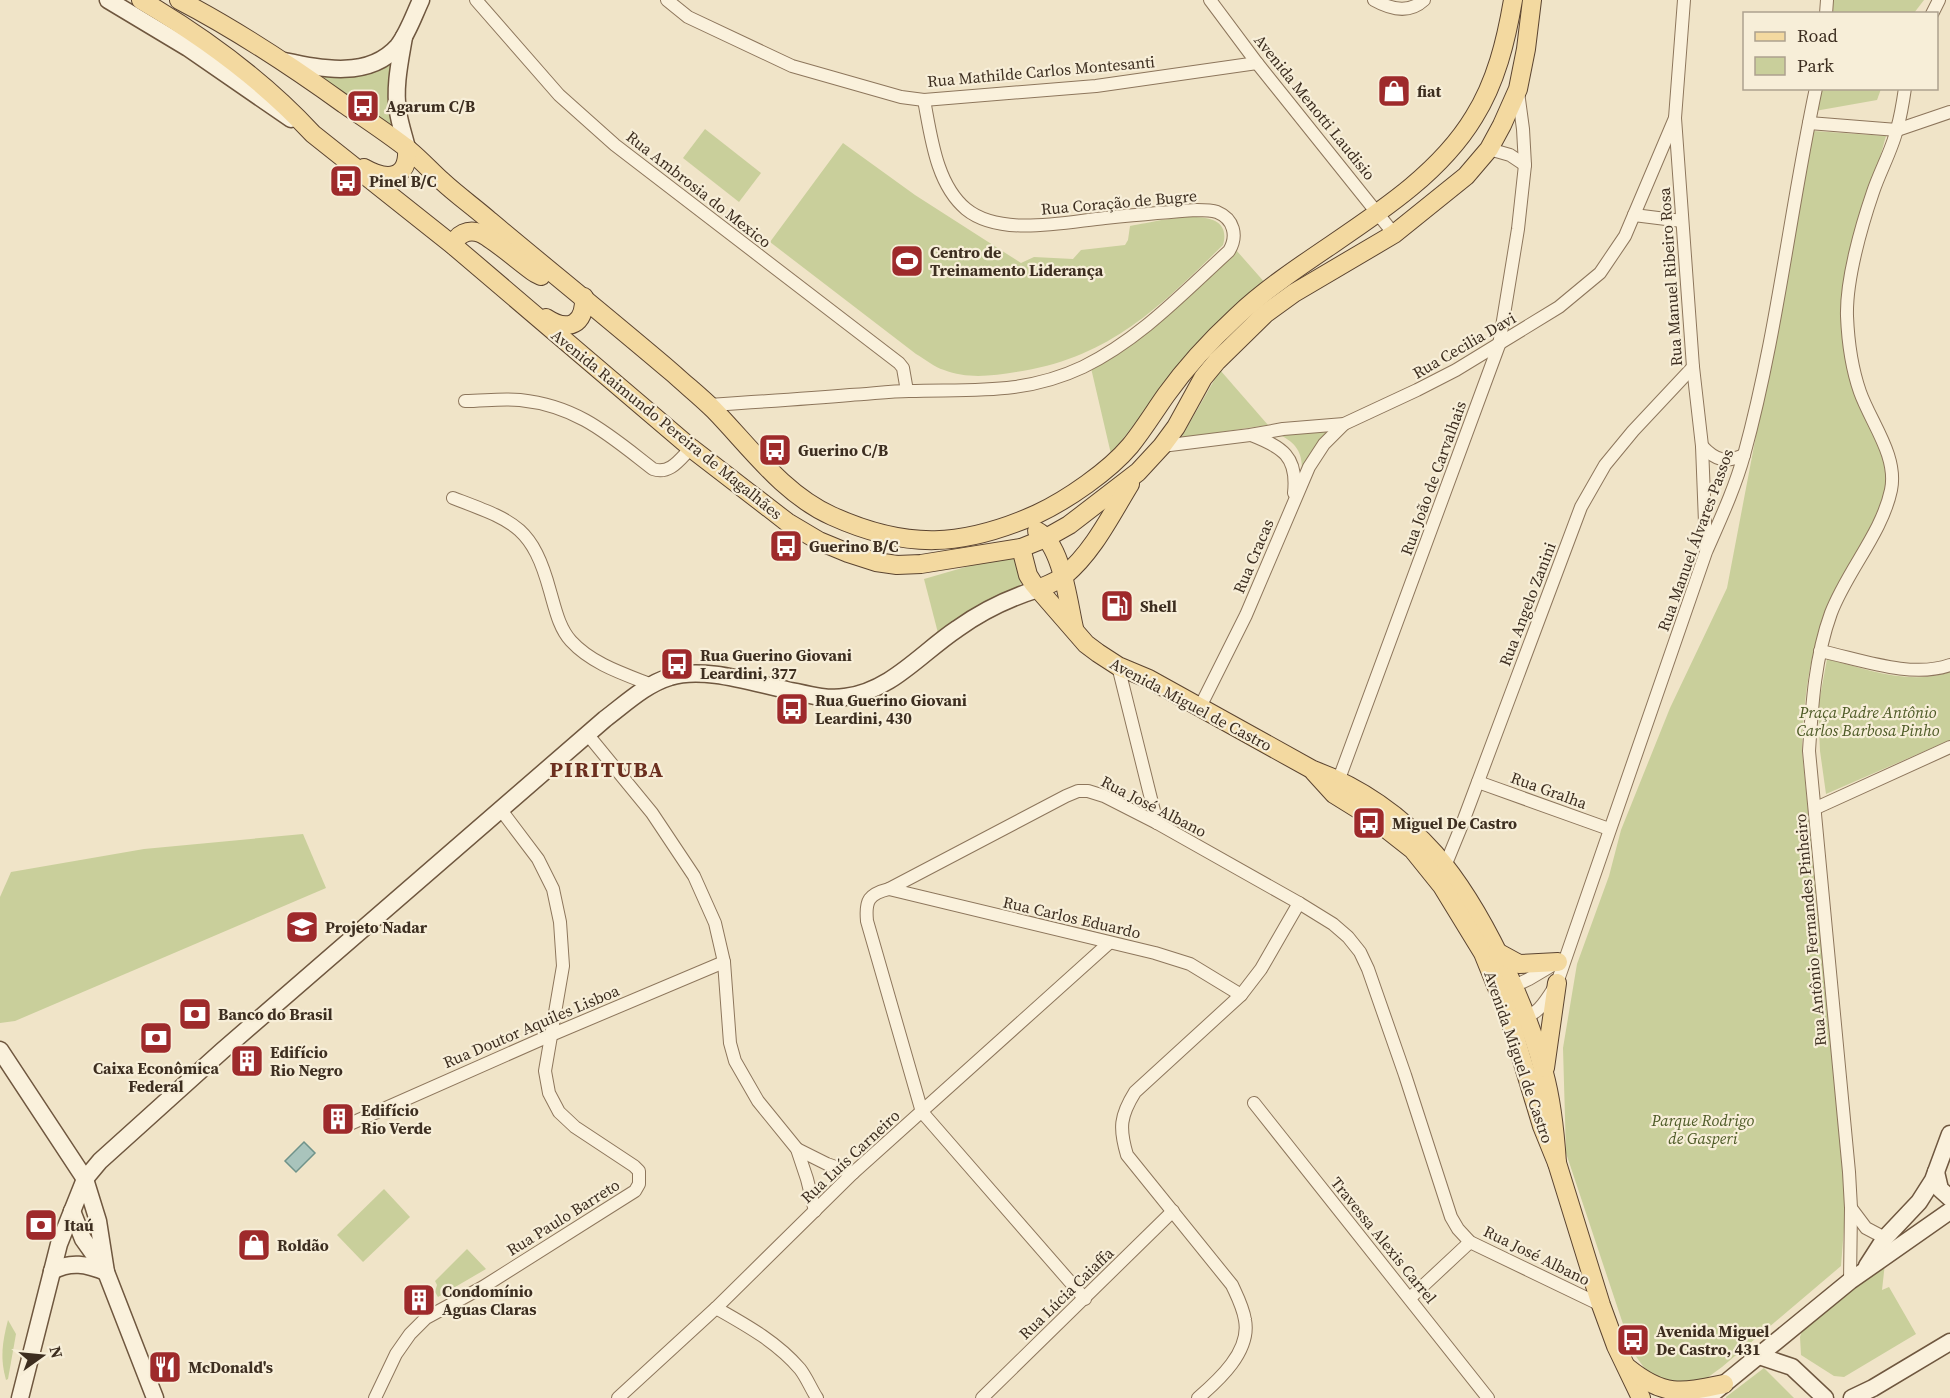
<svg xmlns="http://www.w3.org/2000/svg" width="1950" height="1398" font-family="'Source Serif 4',serif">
<rect width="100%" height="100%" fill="#f0e4c8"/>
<g fill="#c9cf9b">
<path d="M1832 0H1924L1914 13 1832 14Z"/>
<path d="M393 56 399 137 306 72Z"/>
<path d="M1821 89H1881L1877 100 1815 111Z"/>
<path d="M705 129 761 173 739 202 683 158Z"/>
<path d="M1814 131 1886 136C1871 191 1851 247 1845 303 1844 316 1841 331 1843 344 1850 394 1891 440 1885 491 1880 531 1846 569 1830 605 1808 653 1804 700 1802 751L1837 1091 1846 1202 1841 1266 1722 1367 1700 1383 1683 1387 1648 1373 1632 1351 1566 1153 1563 1048 1577 964 1609 876 1621 830 1670 708 1727 588Z"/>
<path d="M843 143 915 195 1021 263 1034 257 1073 259 1081 250 1125 245 1128 240 1130 226C1152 223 1236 199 1223 245 1160 307 1108 359 1016 372 992 376 967 379 944 370 934 367 925 359 916 354L770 242Z"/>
<path d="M1236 250 1266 284 1143 413 1111 454 1091 368Z"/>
<path d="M1220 370 1268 425 1181 438Z"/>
<path d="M1330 428 1302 469C1302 452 1296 443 1280 435Z"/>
<path d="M1007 555C1020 559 1022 567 1024 579L1016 591 938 633 924 579Z"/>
<path d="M1827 659C1867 669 1909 686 1950 672V740L1826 794 1820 751 1818 708Z"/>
<path d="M303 834 326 888 15 1021 0 1023V897L11 872 144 849Z"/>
<path d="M384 1189 410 1217 363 1262 337 1235Z"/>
<path d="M467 1249 486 1269 438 1297 435 1292 437 1285 435 1281Z"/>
<path d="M1885 1263 1882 1290 1889 1287 1916 1334 1844 1377 1834 1376 1801 1355 1800 1337 1804 1325Z"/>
<path d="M8 1320 16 1334 8 1379 6 1380C0 1359 2 1343 8 1320Z"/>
<path d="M1764 1368 1794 1398H1726V1397Z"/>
</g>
<path fill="#a9c4bc" stroke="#6f938a" stroke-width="1.5" d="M304 1142 315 1153 296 1172 285 1161Z"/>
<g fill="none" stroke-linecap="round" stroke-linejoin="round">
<g stroke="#8d765c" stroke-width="14">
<g id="street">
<path d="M476 0 559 95 615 145 899 363 903 368 907 391"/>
<path d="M667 0 688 17 792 66 901 97 924 100 1096 86 1257 63"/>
<path d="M1210 0 1257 63 1394 234"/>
<path d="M1374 0C1390 9 1409 14 1424 0"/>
<path d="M1684 0 1675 118 1693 367 1702 446 1706 548"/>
<path d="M1826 14 1827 0"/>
<path d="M1932 14 1939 0"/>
<path d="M1809 123 1897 130 1950 112"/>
<path d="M1489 149 1510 155 1525 165"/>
<path d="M1634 215 1682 221"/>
<path d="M465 401C483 401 502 398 520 400 578 406 609 435 653 469 670 475 680 459 691 448"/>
<path d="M709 405C756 402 803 399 850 395 870 394 890 391 909 391 972 389 1024 395 1083 367 1140 339 1183 293 1229 251 1238 236 1234 219 1217 212 1211 210 1203 210 1197 210 1166 212 1135 215 1105 218 1065 222 1000 237 966 209 936 184 931 136 924 100"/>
<path d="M1251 435C1282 447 1298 456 1294 493"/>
<path d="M1162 446 1250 435 1283 429 1344 424 1417 390 1456 370 1559 307 1600 273 1625 236 1675 118"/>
<path d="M1702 446C1716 461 1726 463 1744 455"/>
<path d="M453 498C513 521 532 525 550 591 555 608 559 628 571 641 592 664 624 674 652 685"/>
<path d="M1820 651C1859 659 1911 679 1950 665"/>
<path d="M1118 666 1157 823"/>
<path d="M1200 707 1246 615 1309 467 1324 444 1344 424"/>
<path d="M588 735 652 813 694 876 715 923 724 962 730 1043 735 1061 758 1101 797 1149 807 1179 815 1211"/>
<path d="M1478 782 1609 829"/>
<path d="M1336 787 1499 345 1518 229 1525 165 1523 129 1518 92"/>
<path d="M1816 808 1950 747"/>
<path d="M1443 871 1461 827 1581 507 1605 465 1633 431 1693 367"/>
<path d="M889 889 1155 953 1190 964 1241 995"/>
<path d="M1508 989 1529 979 1556 963"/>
<path d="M1519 1017C1538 1018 1548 997 1557 983L1706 552C1720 520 1735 488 1744 455 1777 335 1790 210 1816 88"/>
<path d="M1254 1103 1488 1398"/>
<path d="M352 1123 551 1035 724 962"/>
<path d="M797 1149 827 1164 853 1173"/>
<path d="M1851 1208 1866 1228 1885 1238"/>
<path d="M1850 1281 1851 1208 1849 1172 1809 751C1812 704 1815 657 1831 613 1847 571 1882 533 1891 490 1898 456 1871 423 1860 392 1852 369 1848 341 1847 316 1846 280 1861 227 1873 192 1880 171 1892 150 1897 129 1901 115 1903 102 1905 88"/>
<path d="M1410 1298 1470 1242"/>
<path d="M1085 1299 922 1112 867 921C865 900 869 894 889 889L1066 796 1078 791H1088L1104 796 1157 823 1299 903 1333 924 1348 937 1360 952 1368 969 1405 1075 1451 1217 1458 1229 1470 1242 1601 1305"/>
<path d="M716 1308C746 1325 777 1342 800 1369 807 1378 811 1389 817 1398"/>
<path d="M375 1398 396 1354 410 1334 426 1318 483 1287 635 1191 639 1184V1171L634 1166 575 1127 559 1112 549 1093 545 1071 563 966 560 922 553 889 538 859 501 810"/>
<path d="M618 1398 716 1308 853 1173 1109 943"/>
<path d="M982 1398 1173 1211"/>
<path d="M1198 1398C1219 1380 1251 1351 1245 1320 1243 1307 1237 1296 1232 1285L1127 1155C1119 1128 1120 1116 1135 1092L1241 995 1261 969 1299 903"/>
</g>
</g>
<g stroke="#6f573f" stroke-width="19">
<g id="secondary">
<path d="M108 0 188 48 291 119"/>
<path d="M404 37C400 61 394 87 398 112 400 124 404 136 407 148"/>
<path d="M284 61C322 69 369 79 398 46 408 33 414 15 421 0"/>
<path d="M0 1050 85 1179 98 1221 106 1272 155 1398"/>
<path d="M1936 1172 1940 1189 1950 1198"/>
<path d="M72 1211 83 1239 105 1270"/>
<path d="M1867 1266 1885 1238 1919 1202 1933 1180 1950 1134"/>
<path d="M52 1271C71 1261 86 1264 106 1272"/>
<path d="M1759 1356 1792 1367 1825 1398"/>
<path d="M20 1398 59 1244 85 1179 100 1161 222 1051 605 719C625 704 646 684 670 677 703 666 753 683 787 690 806 694 826 700 845 697 891 691 921 653 957 629 982 611 1009 598 1038 589"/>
<path d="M1707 1398 1850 1281 1950 1211"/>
<path d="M1852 1398 1873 1388 1950 1342"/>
</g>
</g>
<g stroke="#5b4430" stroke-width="20">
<g id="primary">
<path d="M141 0C204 37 263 80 313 134L454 246 691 448 787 522 819 541 848 553 876 562 897 565 921 564 1021 548 1046 538 1069 525 1138 472 1162 446 1176 427 1203 378 1217 361 1265 314 1294 293 1394 234 1466 176 1489 149 1502 125 1518 89 1526 49 1532 0"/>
<path d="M179 0C237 30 291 66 344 104 366 119 389 134 409 150 421 160 431 171 442 181 457 195 474 207 490 221 551 272 613 322 674 374 687 386 701 397 714 410 750 447 783 494 832 516 907 550 963 547 1037 514 1067 500 1109 471 1130 446 1143 430 1154 412 1166 395 1186 367 1211 340 1237 316 1309 248 1422 203 1474 117 1496 82 1506 41 1513 0"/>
<path d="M364 168C387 181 409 180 407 148"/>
<path d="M454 246C456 234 468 229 480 233 491 237 523 265 535 273L541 276"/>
<path d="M546 318C569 333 585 324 584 297"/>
<path d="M1037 531C1062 544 1068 602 1074 628"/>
<path d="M1021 548 1028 575 1033 583 1086 644 1098 653 1118 666 1149 679 1313 770C1360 787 1402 817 1435 854 1481 907 1527 1005 1544 1073 1552 1102 1555 1133 1557 1163"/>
<path d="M1038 589C1047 585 1056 582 1064 576 1093 552 1111 515 1130 484"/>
<path d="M1314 772 1334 794 1371 817 1413 850 1442 886 1483 953 1509 1017 1542 1126 1557 1163 1601 1305 1616 1346 1641 1398"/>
<path d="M1497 952 1519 964 1558 962"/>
<path d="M1545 1068 1557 983"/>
<path d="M1628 1368C1664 1397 1681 1393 1724 1384"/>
</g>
</g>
<use href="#street" stroke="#faf1dc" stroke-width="12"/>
<use href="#secondary" stroke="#faf1dc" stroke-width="16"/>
<use href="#primary" stroke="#f3d9a0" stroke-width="18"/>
</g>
<defs>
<g id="shop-square" transform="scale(1.725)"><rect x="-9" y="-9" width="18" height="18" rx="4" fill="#9e2a2b" stroke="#f7eed8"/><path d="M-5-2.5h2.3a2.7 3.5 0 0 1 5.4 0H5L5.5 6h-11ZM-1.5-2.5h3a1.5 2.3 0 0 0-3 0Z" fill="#fff"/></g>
<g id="bus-square" transform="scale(1.725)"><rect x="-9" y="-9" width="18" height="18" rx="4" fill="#9e2a2b" stroke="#f7eed8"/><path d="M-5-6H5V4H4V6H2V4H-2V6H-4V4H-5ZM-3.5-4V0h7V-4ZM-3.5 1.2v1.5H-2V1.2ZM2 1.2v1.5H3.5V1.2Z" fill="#fff"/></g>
<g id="stadium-square" transform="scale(1.725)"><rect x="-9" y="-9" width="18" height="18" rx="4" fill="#9e2a2b" stroke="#f7eed8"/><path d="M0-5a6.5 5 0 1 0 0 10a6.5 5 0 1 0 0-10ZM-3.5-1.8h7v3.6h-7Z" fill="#fff"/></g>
<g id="fuel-square" transform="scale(1.725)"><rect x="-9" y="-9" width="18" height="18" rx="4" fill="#9e2a2b" stroke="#f7eed8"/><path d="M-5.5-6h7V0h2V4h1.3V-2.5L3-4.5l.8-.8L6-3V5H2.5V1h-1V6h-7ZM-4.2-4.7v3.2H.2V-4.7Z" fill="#fff"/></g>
<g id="school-square" transform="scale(1.725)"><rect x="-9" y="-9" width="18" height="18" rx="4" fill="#9e2a2b" stroke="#f7eed8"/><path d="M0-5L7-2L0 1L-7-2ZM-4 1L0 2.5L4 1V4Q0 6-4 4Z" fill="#fff"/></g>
<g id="bank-square" transform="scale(1.725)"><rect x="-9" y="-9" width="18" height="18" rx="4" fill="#9e2a2b" stroke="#f7eed8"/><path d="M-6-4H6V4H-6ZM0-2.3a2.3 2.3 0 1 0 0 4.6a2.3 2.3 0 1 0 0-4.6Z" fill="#fff"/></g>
<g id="building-square" transform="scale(1.725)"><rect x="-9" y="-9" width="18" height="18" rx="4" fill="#9e2a2b" stroke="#f7eed8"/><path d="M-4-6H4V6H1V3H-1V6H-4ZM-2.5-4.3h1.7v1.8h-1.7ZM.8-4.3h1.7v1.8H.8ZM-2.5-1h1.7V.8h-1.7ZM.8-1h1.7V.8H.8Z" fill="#fff"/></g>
<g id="restaurant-square" transform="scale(1.725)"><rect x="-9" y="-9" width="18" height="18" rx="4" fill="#9e2a2b" stroke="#f7eed8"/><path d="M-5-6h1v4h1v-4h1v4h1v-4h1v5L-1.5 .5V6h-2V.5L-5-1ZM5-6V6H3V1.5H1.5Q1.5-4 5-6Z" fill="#fff"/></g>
</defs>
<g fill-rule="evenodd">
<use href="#shop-square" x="1394" y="91"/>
<use href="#bus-square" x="363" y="106"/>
<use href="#bus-square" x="346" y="181"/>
<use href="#stadium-square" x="907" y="261"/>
<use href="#bus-square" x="775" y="450"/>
<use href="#bus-square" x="786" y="546"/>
<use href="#fuel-square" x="1117" y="606"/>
<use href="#bus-square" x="677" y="664"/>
<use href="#bus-square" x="792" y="709"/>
<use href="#bus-square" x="1369" y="823"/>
<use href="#school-square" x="302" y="927"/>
<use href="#bank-square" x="195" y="1014"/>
<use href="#bank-square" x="156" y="1038"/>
<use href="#building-square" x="247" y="1061"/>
<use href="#building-square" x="338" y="1119"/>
<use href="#bank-square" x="41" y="1225"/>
<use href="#shop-square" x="254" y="1245"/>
<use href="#building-square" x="419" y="1300"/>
<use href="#bus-square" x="1633" y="1340"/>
<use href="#restaurant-square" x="165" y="1367"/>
</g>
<g text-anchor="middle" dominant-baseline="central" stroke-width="4.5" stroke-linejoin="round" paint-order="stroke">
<g font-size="16" fill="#3d2e20" stroke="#f7eed8">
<text transform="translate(1041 71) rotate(-5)">Rua Mathilde Carlos Montesanti</text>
<text transform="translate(1315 107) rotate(51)">Avenida Menotti Laudisio</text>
<text transform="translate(699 189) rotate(38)">Rua Ambrosia do Mexico</text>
<text transform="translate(1119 202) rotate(-5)">Rua Coração de Bugre</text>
<text transform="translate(1670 277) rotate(-94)">Rua Manuel Ribeiro Rosa</text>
<text transform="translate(1464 345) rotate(-30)">Rua Cecilia Davi</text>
<text transform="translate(667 424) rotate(39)">Avenida Raimundo Pereira de Magalhães</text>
<text transform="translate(1433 478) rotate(-70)">Rua João de Carvalhais</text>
<text transform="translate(1695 540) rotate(-70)">Rua Manuel Álvares Passos</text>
<text transform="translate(1253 556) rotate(-67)">Rua Cracas</text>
<text transform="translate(1527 604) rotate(-69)">Rua Angelo Zanini</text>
<text transform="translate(1191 704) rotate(28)">Avenida Miguel de Castro</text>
<text transform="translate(1549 790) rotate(20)">Rua Gralha</text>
<text transform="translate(1154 806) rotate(27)">Rua José Albano</text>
<text transform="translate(1072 917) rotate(13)">Rua Carlos Eduardo</text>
<text transform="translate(1810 930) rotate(-95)">Rua Antônio Fernandes Pinheiro</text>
<text transform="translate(531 1026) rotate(-23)">Rua Doutor Aquiles Lisboa</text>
<text transform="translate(1519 1057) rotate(71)">Avenida Miguel de Castro</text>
<text transform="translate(850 1156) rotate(-43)">Rua Luís Carneiro</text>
<text transform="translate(563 1217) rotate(-32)">Rua Paulo Barreto</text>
<text transform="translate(1384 1240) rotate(51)">Travessa Alexis Carrel</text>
<text transform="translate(1537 1255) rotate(26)">Rua José Albano</text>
<text transform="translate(1066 1293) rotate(-44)">Rua Lúcia Caiaffa</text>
</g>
<g font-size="16" font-weight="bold" fill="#3d2e20" stroke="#f7eed8" text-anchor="start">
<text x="1417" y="91">fiat</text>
<text x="386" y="106">Agarum C/B</text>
<text x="369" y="181">Pinel B/C</text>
<text x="930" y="252">Centro de<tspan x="930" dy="18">Treinamento Liderança</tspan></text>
<text x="798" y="450">Guerino C/B</text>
<text x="809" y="546">Guerino B/C</text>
<text x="1140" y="606">Shell</text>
<text x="700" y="655">Rua Guerino Giovani<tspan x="700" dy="18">Leardini, 377</tspan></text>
<text x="815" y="700">Rua Guerino Giovani<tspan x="815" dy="18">Leardini, 430</tspan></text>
<text x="1392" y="823">Miguel De Castro</text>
<text x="325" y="927">Projeto Nadar</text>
<text x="218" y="1014">Banco do Brasil</text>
<text x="270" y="1052">Edifício<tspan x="270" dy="18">Rio Negro</tspan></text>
<text x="156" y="1068" text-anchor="middle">Caixa Econômica<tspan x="156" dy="18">Federal</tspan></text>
<text x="361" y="1110">Edifício<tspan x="361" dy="18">Rio Verde</tspan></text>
<text x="64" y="1225">Itaú</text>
<text x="277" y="1245">Roldão</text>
<text x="442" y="1291">Condomínio<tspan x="442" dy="18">Aguas Claras</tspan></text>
<text x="1656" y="1331">Avenida Miguel<tspan x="1656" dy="18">De Castro, 431</tspan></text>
<text x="188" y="1367">McDonald's</text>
</g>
<g font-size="16" font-style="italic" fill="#4d5a26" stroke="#f7eed8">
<text x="1868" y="712">Praça Padre Antônio<tspan x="1868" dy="18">Carlos Barbosa Pinho</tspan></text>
<text x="1703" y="1120">Parque Rodrigo<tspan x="1703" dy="18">de Gasperi</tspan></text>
</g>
<g font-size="22" font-weight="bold" letter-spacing="1.5" fill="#6b2e1e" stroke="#f7eed8">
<text x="607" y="769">PIRITUBA</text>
</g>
</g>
<rect x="1743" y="12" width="195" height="78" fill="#f7eed8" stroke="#ada18e" stroke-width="1.5"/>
<rect x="1755" y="32" width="30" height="9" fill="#f3d9a0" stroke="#ada18e" stroke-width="1.5"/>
<text x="1797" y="42" font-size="18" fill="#3d2e20">Road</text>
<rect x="1755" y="57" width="30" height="18" fill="#c9cf9b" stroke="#ada18e" stroke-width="1.5"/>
<text x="1797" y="72" font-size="18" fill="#3d2e20">Park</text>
<g transform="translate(42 1356) rotate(75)" stroke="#f7eed8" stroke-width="4.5" paint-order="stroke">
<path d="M0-4.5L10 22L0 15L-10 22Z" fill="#3d2e20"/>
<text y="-9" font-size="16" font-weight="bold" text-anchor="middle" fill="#3d2e20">N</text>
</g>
</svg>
